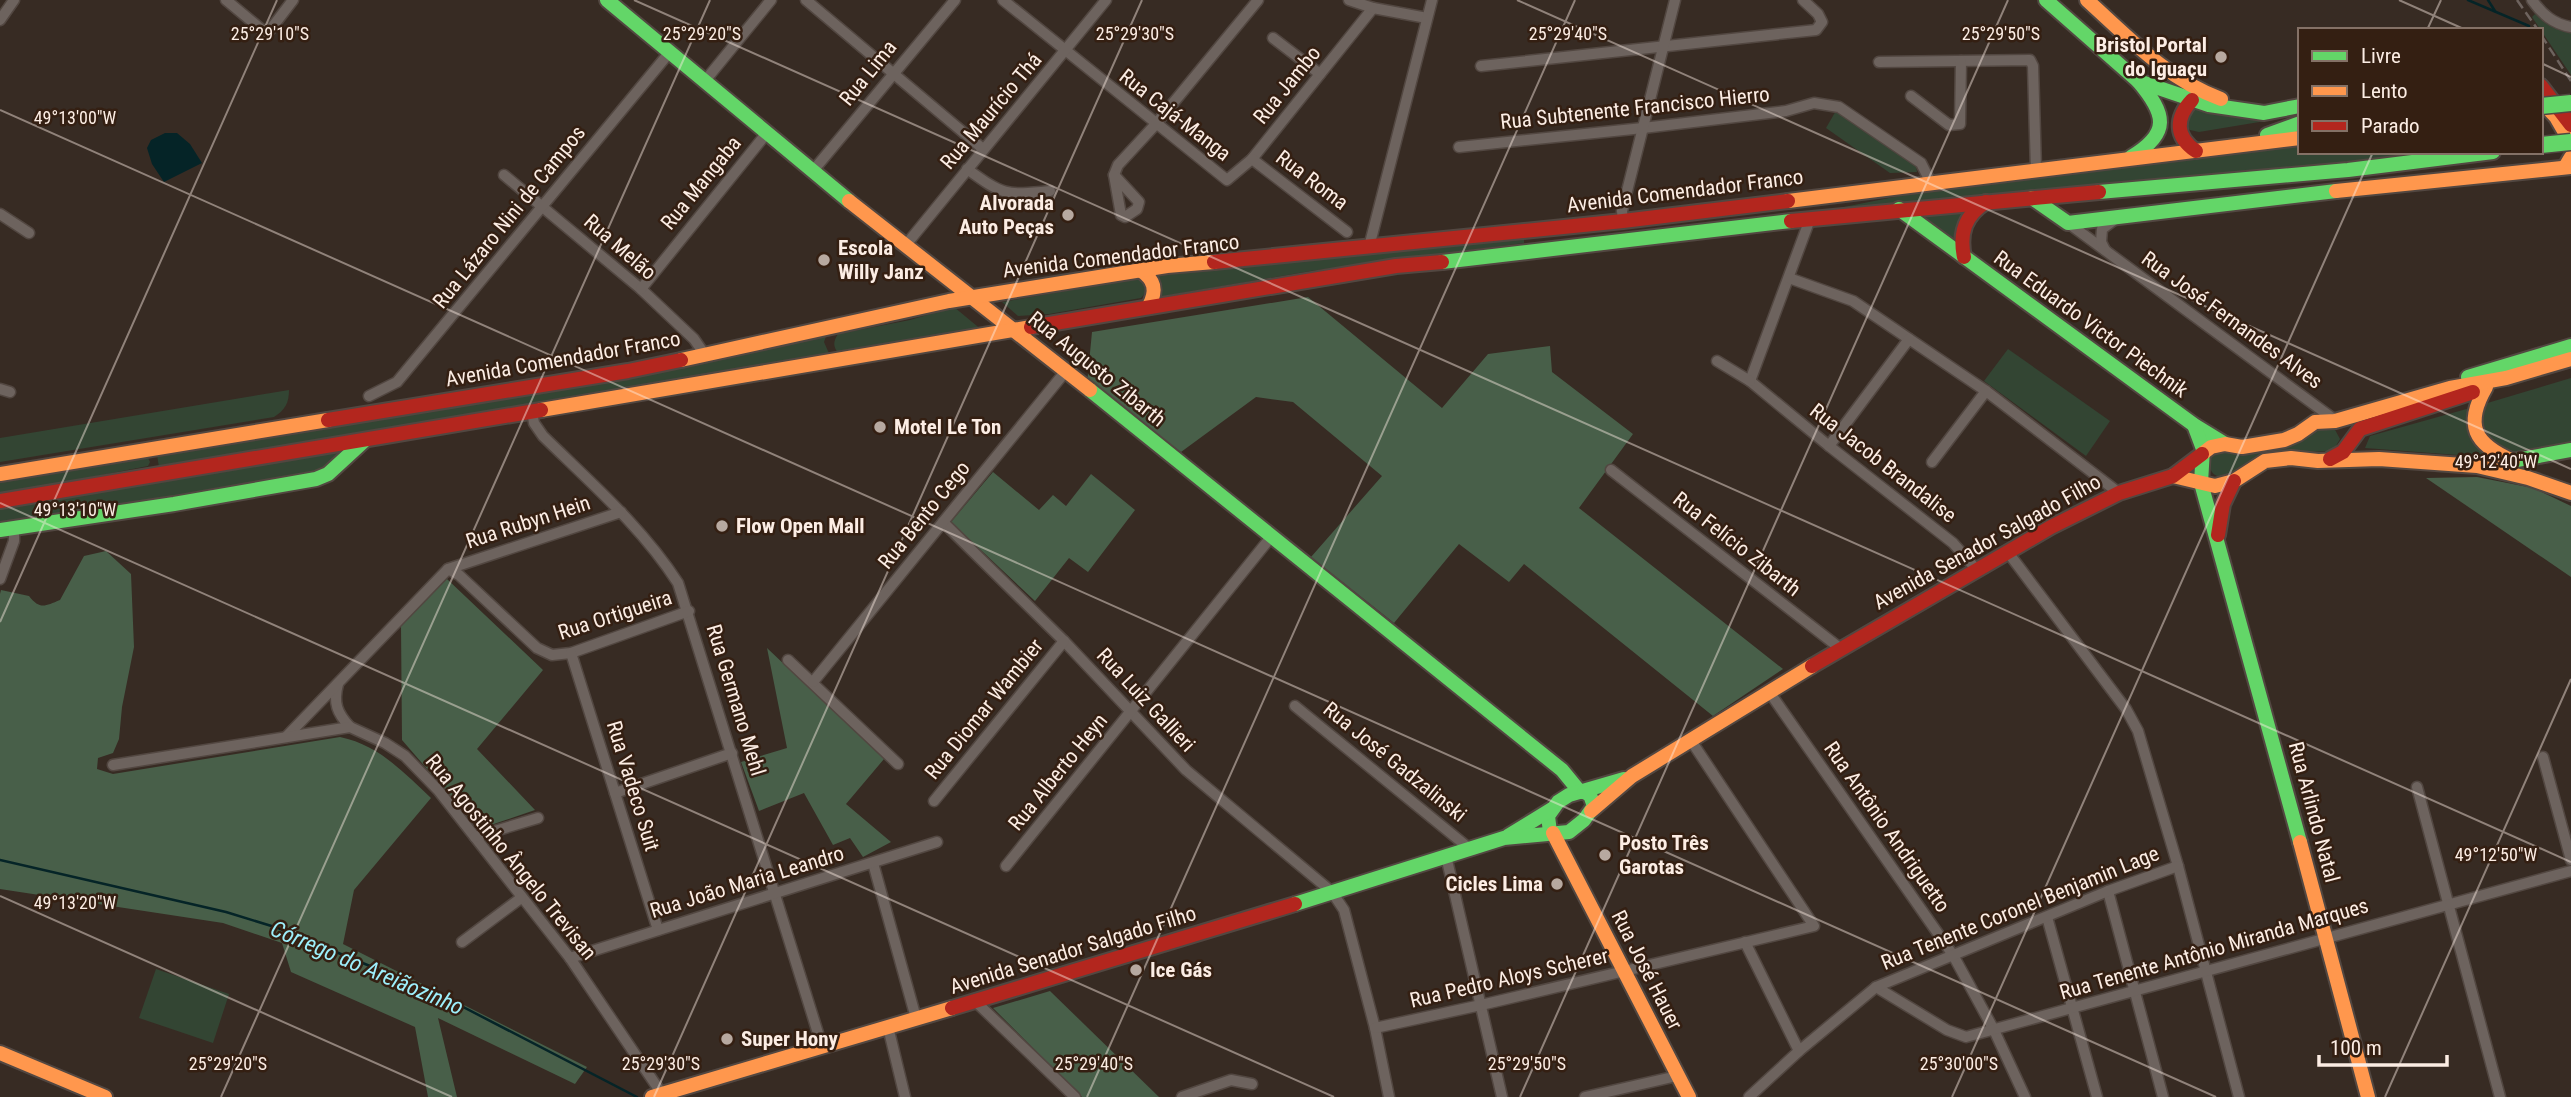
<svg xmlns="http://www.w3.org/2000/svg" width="2571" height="1097" font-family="'Roboto Condensed',sans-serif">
<rect width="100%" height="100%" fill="#372b23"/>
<g fill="#334533">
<path d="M2535 14C2546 25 2556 30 2571 33V75L2532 17Z"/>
<path d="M2194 108 2237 116 2290 117 2199 132 2190 130 2185 123Z"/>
<path d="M1837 109 1916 166 1917 172 1890 173 1826 128Z"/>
<path d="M2300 143V152H2457L1819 212 1929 190Z"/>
<path d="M1962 213 1956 230V246L1924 216Z"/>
<path d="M1524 235V243L1311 271 1158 297 1151 275Z"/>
<path d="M1141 278 1147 291 1141 298 1135 299 1049 314 1018 316 1002 302Z"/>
<path d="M954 307 983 331 838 353C833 346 833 342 838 334L910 320Z"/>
<path d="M828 331 824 342 831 358 159 467 157 455Z"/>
<path d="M2008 349 2110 421 2086 456 1984 381Z"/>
<path d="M2571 378V442C2554 448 2535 456 2516 455 2489 454 2475 428 2484 404Z"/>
<path d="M289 390C289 403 285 410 274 417L0 462V438Z"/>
<path d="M2470 408 2472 438 2484 457 2365 448 2370 436Z"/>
<path d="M2333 426 2340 439 2333 451 2272 453 2258 456 2224 477C2210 477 2207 466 2212 454Z"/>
<path d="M344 450 323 473 0 528V509Z"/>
<path d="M148 458 150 462 148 466 0 495V481Z"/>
<path d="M156 969 229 994 213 1043 139 1018Z"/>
</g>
<g fill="#485f49">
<path d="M1308 297 1442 408 1488 354 1550 346 1552 372 1633 434 1579 508 1783 669 1713 716 1524 564 1509 582 1459 544 1394 623 1311 557 1382 476 1293 402 1256 397 1181 452 1087 384 1092 332Z"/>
<path d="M993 472 1039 510 1053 495 1066 506 1091 474 1135 510 1088 572 1069 558 1035 601 951 522Z"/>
<path d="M2477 477 2533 488 2571 506V577L2426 478Z"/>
<path d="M106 551 131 574 134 647 122 707 119 739 113 753 98 758 97 769 113 774 340 737C379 745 403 772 431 798L354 890 343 944 587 1067 575 1084 438 1018 457 1097H428L415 1027 291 972 282 943 223 923 0 889V594L1 590 29 596C40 610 45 606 60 600L84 556Z"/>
<path d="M447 579 543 670 477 749 535 810 479 829 402 740 401 626Z"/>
<path d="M767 648 884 759 846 804 891 842 863 857 850 838 833 845 804 793 759 811 741 762 787 748Z"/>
<path d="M1050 991 1159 1097H1082L993 1008Z"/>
</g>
<path fill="#052427" d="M165 133H177L190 144 202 163 164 182 152 164 147 148 151 140Z"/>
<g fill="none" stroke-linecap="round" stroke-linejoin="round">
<g stroke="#052427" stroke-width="2.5">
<path d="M2468 0 2529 26"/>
<path d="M2488 0 2495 11"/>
<path d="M0 860 226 912 278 928 440 995 637 1097"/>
</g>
<g stroke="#524741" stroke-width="13">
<g id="street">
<path d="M226 0 267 34 293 0"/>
<path d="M806 0 983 149"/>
<path d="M1003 0 1227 180 1252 159 1373 8"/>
<path d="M1349 0 1373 8 1427 18"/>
<path d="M2532 0C2542 14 2553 24 2571 27"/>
<path d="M0 20 14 0"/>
<path d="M1273 38 1320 74"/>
<path d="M1879 62 2030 60 2033 66 2036 170"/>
<path d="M1481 66 1816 30 1822 22 1818 14 1803 0"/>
<path d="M704 82 771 0"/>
<path d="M1911 96 1949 125 1960 124 1961 61"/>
<path d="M1459 147 1643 128 1786 111 1814 103 1839 107 1921 163 1931 183"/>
<path d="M1252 159 1347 232"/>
<path d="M967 169C1003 195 1005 196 1050 191"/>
<path d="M812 172 955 0"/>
<path d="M504 175 641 289 694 339 705 355"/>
<path d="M1114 175 1118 165 1155 125 1258 0"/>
<path d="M1114 175 1139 202 1137 209 1125 217 1121 215Z"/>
<path d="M0 214 29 233"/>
<path d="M1810 219 1750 381 1829 446 1953 543 1976 569"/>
<path d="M1623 221 1622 211 1675 0"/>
<path d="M2068 223 2335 420"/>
<path d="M905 246 1106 0"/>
<path d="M1369 247 1432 0"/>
<path d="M2105 250 2101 242 2102 229 2114 220"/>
<path d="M1789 278 1853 301 1986 391 2119 493"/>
<path d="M641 289 766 134"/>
<path d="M1717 361 1750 381"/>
<path d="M0 389 10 392"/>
<path d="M369 396 397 382 669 53"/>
<path d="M532 411 534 423 543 436C590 482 642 527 678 583L822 1046"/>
<path d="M1829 446 1909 339"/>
<path d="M1932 462 1986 391"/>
<path d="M1611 470 1841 649"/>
<path d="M943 522 1064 641 1186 770 1332 892 1344 910 1375 1028 1389 1097"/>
<path d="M2007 551 2126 709 2138 731 2178 866 2239 1097"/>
<path d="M448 569 459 575 537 648 552 655 571 653 689 611"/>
<path d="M0 579 14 541V528"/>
<path d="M571 653 658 930"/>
<path d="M788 660 898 764"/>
<path d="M813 682 1065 372"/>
<path d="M338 684C333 703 337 713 350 727"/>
<path d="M1770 693 1953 955 1994 1030 2025 1097"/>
<path d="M1295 706 1470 849"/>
<path d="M286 737 448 569 621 512"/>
<path d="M2543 757 2571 860"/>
<path d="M113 765 350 727 385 743 405 756 438 790 570 958 662 1094 667 1097"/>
<path d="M2417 787 2500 1097"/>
<path d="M615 793 732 753"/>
<path d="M934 801 1064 641"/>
<path d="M475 837 538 818"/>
<path d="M1446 856 1502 1097"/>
<path d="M873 863 916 1018"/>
<path d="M1006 866 1271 537"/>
<path d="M2108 891 2163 1097"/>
<path d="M2047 917 2097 1097"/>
<path d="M462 942 521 898"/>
<path d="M1745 942 1799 1051"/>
<path d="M570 958 937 842"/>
<path d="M1876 987 1947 1030 1966 1037 2571 871"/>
<path d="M975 1001 1075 1097"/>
<path d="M888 1027 905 1097"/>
<path d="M1375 1028 1481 1005 1814 926 1690 739"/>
<path d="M1182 1097 1231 1080 1252 1084"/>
<path d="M1585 1097 1677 1076"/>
<path d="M1749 1097 1799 1051 1876 987 2108 891 2178 866"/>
</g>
</g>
<g stroke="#524741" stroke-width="18">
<g id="fast">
<path d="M607 0 849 201"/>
<path d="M2046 0 2138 81 2209 105 2264 113 2300 106"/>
<path d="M2267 135 2300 123"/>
<path d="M2131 157C2171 133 2166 114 2138 81"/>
<path d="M2099 192 2348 170 2493 152"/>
<path d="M2032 198 2068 223 2336 191"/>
<path d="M1899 209 2194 425 2225 444"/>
<path d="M1442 262 1791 221"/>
<path d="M2468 377 2571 346"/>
<path d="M1090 390 1562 770 1580 792"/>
<path d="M2194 425 2203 449 2201 483 2300 842"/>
<path d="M2506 462 2571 450"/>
<path d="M0 530 174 504 316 479 328 474 365 440"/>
<path d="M1550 832 1548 816 1558 802 1569 795 1624 779"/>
<path d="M1508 836 1552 809"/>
<path d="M1295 904 1504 838 1569 832 1584 820 1594 806 1590 795 1584 792"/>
</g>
</g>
<g stroke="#524741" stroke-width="18">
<g id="slow">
<path d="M2087 0C2129 38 2167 79 2221 99"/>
<path d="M2541 101 2556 117 2571 143"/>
<path d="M2565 167 2571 157"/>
<path d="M2336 191 2571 167"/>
<path d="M849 201 1090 390"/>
<path d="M1788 201 2300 138"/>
<path d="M1140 270C1155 280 1157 290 1149 306"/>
<path d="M681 360 949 301 1167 266 1214 262"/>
<path d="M2486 387C2464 425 2474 444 2513 461"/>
<path d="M541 410 1031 327"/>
<path d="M2202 454 2211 447 2225 444 2242 447 2284 440 2298 434 2315 422 2335 421 2450 388 2506 378 2571 359"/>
<path d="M0 474 328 420"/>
<path d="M2173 476 2215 486 2234 481 2265 461 2291 458 2318 461 2379 459 2477 466 2528 478 2571 493"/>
<path d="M1591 811 1632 776 1812 666"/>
<path d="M1553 833 1689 1097"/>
<path d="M2300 842 2368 1097"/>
<path d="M0 1053 105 1097"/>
<path d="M652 1097 952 1008"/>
</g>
</g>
<g stroke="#524741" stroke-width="18">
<g id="jam">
<path d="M2541 86 2571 125"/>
<path d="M2192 100C2175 118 2175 137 2196 151"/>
<path d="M1791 221 2099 192"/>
<path d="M1964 257C1959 233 1965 215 1986 202"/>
<path d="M1214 262 1623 221 1788 201"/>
<path d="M1031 327 1396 266 1442 262"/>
<path d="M328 420 628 371 681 360"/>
<path d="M2330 459 2343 452 2360 429 2473 392"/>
<path d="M0 501 541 410"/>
<path d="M2218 535 2223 504 2234 481"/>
<path d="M1812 666 2051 527 2119 493 2173 476 2202 454"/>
<path d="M952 1008 1295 904"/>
</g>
</g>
<use href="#street" stroke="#6d635e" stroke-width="10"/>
<use href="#fast" stroke="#63d668" stroke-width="14"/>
<use href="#slow" stroke="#ff974d" stroke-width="14"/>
<use href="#jam" stroke="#b3261e" stroke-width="14"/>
<g stroke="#6d635e" stroke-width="2.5" stroke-dasharray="10 5" stroke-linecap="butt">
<path d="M2517 0 2538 30"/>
<path d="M2541 35 2571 81"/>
</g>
<g stroke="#524741" stroke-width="19" stroke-linecap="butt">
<g id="fast-bridge">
<path d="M2541 106 2571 103"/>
<path d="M2541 145 2571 142"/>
</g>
</g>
<use href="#fast-bridge" stroke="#63d668" stroke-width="16"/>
</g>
<path fill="none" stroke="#fcede4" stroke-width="2" stroke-opacity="0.45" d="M634 0 2571 862M1517 0 2571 469M2399 0 2466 30M2427 30 2441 0M2541 63 2571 77M0 110 2216 1097M0 503 1334 1097M0 622 277 0M0 896 452 1097M221 1097 710 0M654 1097 1142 0M1087 1097 1575 0M1520 1097 2008 0M1952 1097 2373 152M2385 1097 2571 679"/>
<g fill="#b7a9a0" stroke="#341f12" stroke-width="2.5">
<circle cx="2221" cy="57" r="7"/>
<circle cx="1068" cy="215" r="7"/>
<circle cx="824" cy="260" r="7"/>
<circle cx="880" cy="427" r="7"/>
<circle cx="722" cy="526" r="7"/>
<circle cx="1605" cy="855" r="7"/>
<circle cx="1557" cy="884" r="7"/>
<circle cx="1136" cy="970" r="7"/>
<circle cx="727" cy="1039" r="7"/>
</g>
<g text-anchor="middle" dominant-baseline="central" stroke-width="5" stroke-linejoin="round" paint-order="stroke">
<g font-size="21" font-weight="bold" fill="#fcede4" stroke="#341f12" text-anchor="start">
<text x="2207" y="45" text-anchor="end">Bristol Portal<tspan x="2207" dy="24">do Iguaçu</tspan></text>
<text x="1054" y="203" text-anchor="end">Alvorada<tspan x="1054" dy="24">Auto Peças</tspan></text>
<text x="838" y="248">Escola<tspan x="838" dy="24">Willy Janz</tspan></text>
<text x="894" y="427">Motel Le Ton</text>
<text x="736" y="526">Flow Open Mall</text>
<text x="1619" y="843">Posto Três<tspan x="1619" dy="24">Garotas</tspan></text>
<text x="1543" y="884" text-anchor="end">Cicles Lima</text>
<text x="1150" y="970">Ice Gás</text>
<text x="741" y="1039">Super Hony</text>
</g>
<g font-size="21" fill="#fcede4" stroke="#341f12">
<text transform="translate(868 73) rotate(-51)">Rua Lima</text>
<text transform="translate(1287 85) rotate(-51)">Rua Jambo</text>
<text transform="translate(1635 108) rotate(-6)">Rua Subtenente Francisco Hierro</text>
<text transform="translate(991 111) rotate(-50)">Rua Maurício Thá</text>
<text transform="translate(1175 115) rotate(38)">Rua Cajá-Manga</text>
<text transform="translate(1312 180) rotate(37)">Rua Roma</text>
<text transform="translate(701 183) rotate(-51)">Rua Mangaba</text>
<text transform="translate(1685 191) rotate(-7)">Avenida Comendador Franco</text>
<text transform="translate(509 217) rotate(-51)">Rua Lázaro Nini de Campos</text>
<text transform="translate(620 247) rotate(41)">Rua Melão</text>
<text transform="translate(1121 256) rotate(-7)">Avenida Comendador Franco</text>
<text transform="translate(2232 320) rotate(36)">Rua José Fernandes Alves</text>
<text transform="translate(2091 324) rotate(36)">Rua Eduardo Victor Piechnik</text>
<text transform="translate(563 359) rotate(-10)">Avenida Comendador Franco</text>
<text transform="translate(1097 369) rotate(39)">Rua Augusto Zibarth</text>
<text transform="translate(1883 463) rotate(38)">Rua Jacob Brandalise</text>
<text transform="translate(924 515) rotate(-51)">Rua Bento Cego</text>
<text transform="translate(528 522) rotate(-18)">Rua Rubyn Hein</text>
<text transform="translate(1987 542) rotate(-29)">Avenida Senador Salgado Filho</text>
<text transform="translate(1737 544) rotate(38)">Rua Felício Zibarth</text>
<text transform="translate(615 615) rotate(-18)">Rua Ortigueira</text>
<text transform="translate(736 700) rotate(73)">Rua Germano Mehl</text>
<text transform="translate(1146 700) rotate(47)">Rua Luiz Gallieri</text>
<text transform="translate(984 709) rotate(-51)">Rua Diomar Wambier</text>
<text transform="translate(1395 762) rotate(39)">Rua José Gadzalinski</text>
<text transform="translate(1058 772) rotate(-51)">Rua Alberto Heyn</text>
<text transform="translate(633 786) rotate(73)">Rua Vadeco Suit</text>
<text transform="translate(2314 812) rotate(75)">Rua Arlindo Natal</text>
<text transform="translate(1887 827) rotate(55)">Rua Antônio Andriguetto</text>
<text transform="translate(511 857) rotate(51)">Rua Agostinho Ângelo Trevisan</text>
<text transform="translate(747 882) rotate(-17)">Rua João Maria Leandro</text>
<text transform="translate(2020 908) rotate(-22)">Rua Tenente Coronel Benjamin Lage</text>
<text transform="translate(2214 949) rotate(-16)">Rua Tenente Antônio Miranda Marques</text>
<text transform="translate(1073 950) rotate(-17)">Avenida Senador Salgado Filho</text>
<text transform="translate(1647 970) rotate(63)">Rua José Hauer</text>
<text transform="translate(1509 978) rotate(-13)">Rua Pedro Aloys Scherer</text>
</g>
<g font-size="23" font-style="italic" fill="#9deffb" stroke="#341f12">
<text transform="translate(367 968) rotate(23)">Córrego do Areiãozinho</text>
</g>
</g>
<g font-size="18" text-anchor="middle" fill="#fcede4" stroke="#341f12" stroke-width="5" stroke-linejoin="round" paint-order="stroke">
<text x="270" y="40">25°29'10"S</text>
<text x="702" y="40">25°29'20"S</text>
<text x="1135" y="40">25°29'30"S</text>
<text x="1568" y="40">25°29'40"S</text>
<text x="2001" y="40">25°29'50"S</text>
<text x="75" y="124">49°13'00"W</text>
<text x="2496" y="468">49°12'40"W</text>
<text x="75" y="516">49°13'10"W</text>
<text x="2496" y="861">49°12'50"W</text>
<text x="75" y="909">49°13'20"W</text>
<text x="228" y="1070">25°29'20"S</text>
<text x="661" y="1070">25°29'30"S</text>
<text x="1094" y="1070">25°29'40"S</text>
<text x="1527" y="1070">25°29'50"S</text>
<text x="1959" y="1070">25°30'00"S</text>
</g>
<rect x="2298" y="28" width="245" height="126" fill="#341f12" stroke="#847166" stroke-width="2"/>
<rect x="2312" y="51" width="35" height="10" fill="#63d668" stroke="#847166" stroke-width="2"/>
<text x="2361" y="63" font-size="21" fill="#fcede4">Livre</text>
<rect x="2312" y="86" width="35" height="10" fill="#ff974d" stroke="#847166" stroke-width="2"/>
<text x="2361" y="98" font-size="21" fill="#fcede4">Lento</text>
<rect x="2312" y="121" width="35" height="10" fill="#b3261e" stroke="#847166" stroke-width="2"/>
<text x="2361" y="133" font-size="21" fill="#fcede4">Parado</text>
<path d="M2319 1055v10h128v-10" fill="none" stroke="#fcede4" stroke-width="3.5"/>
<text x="2330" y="1055" font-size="21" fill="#fcede4" stroke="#341f12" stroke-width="5" paint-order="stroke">100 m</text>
</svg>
